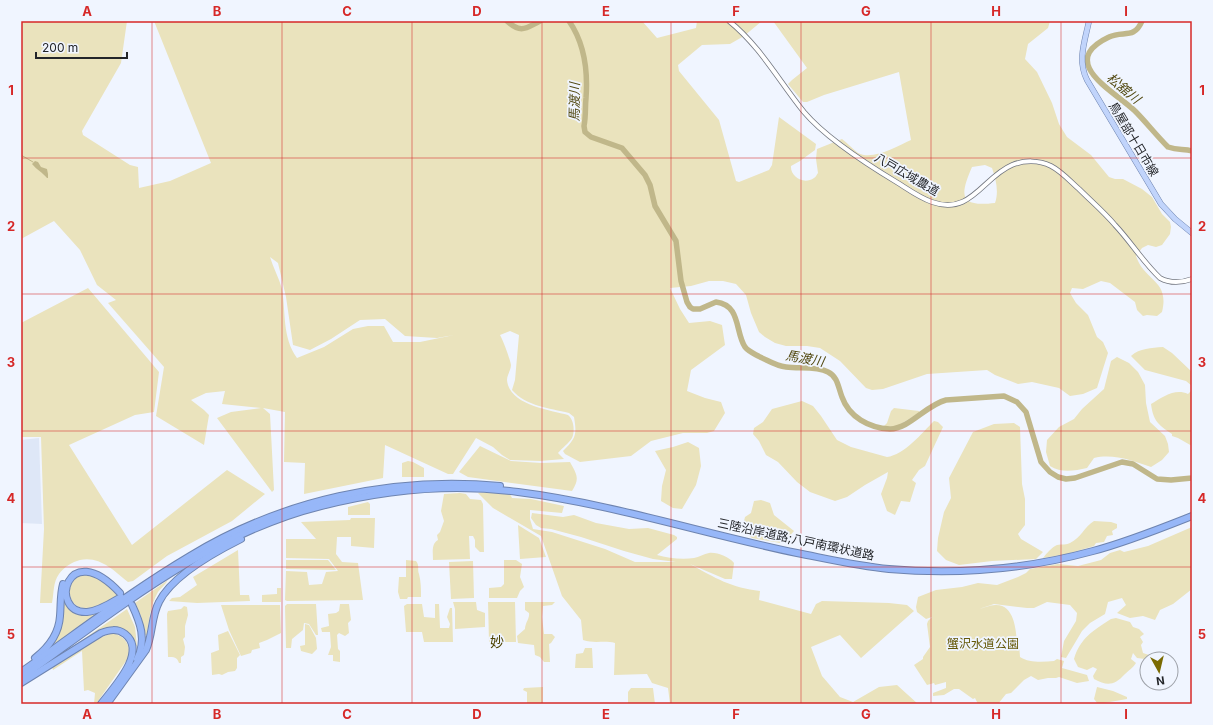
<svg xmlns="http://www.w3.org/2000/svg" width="1213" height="725" font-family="Inter,'Noto Sans JP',sans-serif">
<rect width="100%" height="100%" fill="#f0f5ff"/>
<path fill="#dee7f7" d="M39 438 42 524 21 523V440Z"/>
<g fill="#eae3bd" fill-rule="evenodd">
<path d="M21 21H127L121 63 82 131 83 135 130 165 138 167 139 188 170 181 211 163 154 21H642L657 38 696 28 697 21H762L744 36 730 44 702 45 678 65 679 71 719 120 736 181 739 182 769 170 772 165 779 117 816 144 815 150 800 161 791 166C790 177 804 185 814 178 816 177 817 174 818 173L816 159 817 149 842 139C847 143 853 149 858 153 873 161 897 146 911 140L899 72 824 95 807 102H803L788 84 792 80 807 68 773 21H1050L1048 28 1028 44 1025 59 1037 72 1052 103 1059 124 1067 137 1091 155 1109 177 1115 179H1123L1142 189 1152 197 1162 214 1170 222 1171 227 1170 234 1162 245 1156 247 1148 245 1142 248 1136 256C1144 281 1170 280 1162 312L1157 316 1147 315 1143 316 1137 310 1135 302 1110 283 1101 281 1083 289 1072 288 1070 293 1076 303 1088 315 1097 337 1103 342 1108 353 1097 388 1083 394 1070 396 1059 388 1032 382 1018 384 995 375 987 370 927 374 883 389 872 390 866 388 840 361 820 348 807 346H786L775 343 765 337 759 332 751 313 746 295 736 284 723 281H709L691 286 670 288 680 309 689 323 710 321 722 325 725 345 691 370 687 391 705 398 721 402 725 413 714 431 707 433H683L651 441 631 456 580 462 565 454 563 451C576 438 577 435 574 417L569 413C549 408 526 406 512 390L515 380 519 335 510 331 500 335C503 340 510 359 511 365 511 370 507 375 507 380 509 405 549 410 568 415 574 420 575 431 572 438 569 443 562 448 558 453L564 459 540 461 510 460 502 455 493 447 476 438 453 474H448L385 445 383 478 304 494 305 463 284 462 285 412 263 408 270 414 274 490 272 492 217 418 231 412 261 408 222 404 225 391 206 393 191 400 204 410 209 415 204 445 156 416 164 367 108 303 116 300 97 285 80 250 54 221 21 239ZM985 165 992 168C996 179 999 192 995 203 960 207 959 197 972 167ZM270 257 278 263 286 297 293 345 310 350 331 339 360 320 385 319 405 336 437 338 454 335 420 342H393L384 326H368L353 329 324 347 297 358C282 337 286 313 282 289 279 278 273 267 270 257Z"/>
<path d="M88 288 159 372 154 412 135 415 69 445 132 545 227 470 265 494 232 521 167 556 133 581 128 582C113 570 100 556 80 560 72 562 64 567 59 574 53 582 54 593 52 603H40L44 529 41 437H21V323Z"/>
<path d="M1163 347 1172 353 1192 372V386L1186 381 1145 370 1131 356C1140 348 1151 348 1163 347Z"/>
<path d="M1117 357 1129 363 1138 372 1145 385 1146 403 1150 422 1165 436 1168 444 1169 452 1162 460 1151 467C1134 461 1113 453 1094 458L1087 468C1074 471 1061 473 1050 466L1046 452 1047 440 1059 427 1074 419 1082 409 1104 389 1111 361Z"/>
<path d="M1192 390V446L1178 438 1172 436V434C1158 425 1153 420 1151 404 1163 397 1175 388 1188 394Z"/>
<path d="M802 401 813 406 821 416 837 440 851 447 887 457C904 455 922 433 934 421L938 422 943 427 925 466 919 470 912 480 916 483 910 502 901 501 895 515 887 511 881 494 887 478 888 472 865 485 847 497 835 501 810 492 797 482 778 462 766 455 759 441 753 434 754 428 763 422 772 409Z"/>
<path d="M894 408 919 411V413L897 426 885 427 884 426 887 423 891 411Z"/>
<path d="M1014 423 1020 427 1022 484 1025 499V525L1018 534 1021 539 1043 552 1036 559 992 561 959 565 946 560 937 551 938 538 944 512 951 498 949 478 973 432 994 424Z"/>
<path d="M688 442 699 448 701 466 696 485 682 509 673 508 661 501 662 486 666 470 655 451 673 447Z"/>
<path d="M480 446 511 461 541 463 570 462C577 475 580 478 572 491L468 477 459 472Z"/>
<path d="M408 461 413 462 424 468V477H402V463Z"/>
<path d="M489 492 510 494 512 498 531 499 564 506 562 513 530 510V519L533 529 552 532 605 549 635 562H676L653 559 624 551 581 537 551 529 541 528 536 525 531 518 532 513 563 517 574 515 596 523 629 529 648 528 674 535 677 537V539L657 555C668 558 682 560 694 558 699 557 704 554 709 553 717 552 729 557 734 563L732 579H725L690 564C715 578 732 588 760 591L759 600 811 614 816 604 822 601 889 603 907 605 914 611 861 658 840 635 811 647 822 676 840 697 853 702 879 687 897 685 918 704H670L668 688 652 683 647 674 614 675 615 643C604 640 595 644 583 640L581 620 562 596 541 536 493 508 478 493Z"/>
<path d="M460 493 466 494 470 499 481 500 483 504 484 552H480L475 547V540L473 536H469L470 559 433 560C433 553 431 544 438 540L437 535 440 532 444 521 441 511 444 494Z"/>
<path d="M761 500 770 503 774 515 794 531 786 540 780 543 752 538 742 529 745 517 751 513 754 501Z"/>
<path d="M368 502 370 504V515H348V507Z"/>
<path d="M351 518H375L374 548 351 546V537H337L336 554 342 562 358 563 363 600 287 601 285 600 286 571 307 572 309 585 322 584 326 572 338 571 329 559 286 558V539H316L301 522 350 520Z"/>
<path d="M1094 521 1111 522 1117 524V528L1112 531 1113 535 1107 536 1104 542 1096 543 1094 546 1067 554 1043 558C1046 554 1052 547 1057 545 1062 544 1067 545 1070 543 1081 538 1084 527 1094 521Z"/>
<path d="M518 525 539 538 546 557 520 559Z"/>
<path d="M1192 527V589L1173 604 1160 610 1155 620 1143 616 1130 618 1117 613 1126 605 1122 598 1108 602 1105 614 1090 623 1082 631 1066 658 1061 657 1064 641 1076 621 1077 613 1070 605 1047 602 1034 608H1027L994 604 979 609C984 608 990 605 995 605 1014 604 1016 629 1017 643L1019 644 1020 657C1029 663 1043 662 1054 661L1057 659 1064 661 1062 668 1087 675 1089 681 1077 683 1059 677 1056 678H1048L1038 680 1031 676 1024 680 1011 693 1006 694 998 704H978L975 698 973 699 959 689H954L944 695 933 696V693L946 688V682L935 685 934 683 927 685 914 665 923 659V657L930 647 927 624 928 621 932 617 926 619 917 612 916 607 918 597 936 590 962 587 978 583 997 585 1018 577 1026 573 1030 569 1058 564 1078 566 1101 560 1110 553 1120 550 1124 552 1148 546Z"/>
<path d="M238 550 240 595H249L250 601 197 603 169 601 172 598 180 597 197 585 193 577Z"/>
<path d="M286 560H328L336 570 286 569Z"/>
<path d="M406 560 416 561C420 566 417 569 419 574 421 582 421 589 421 597H408L407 599H400L398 592 399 577H406Z"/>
<path d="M504 560H516L522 564 520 577 524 587 520 591 517 598H489V588L501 587 504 584Z"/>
<path d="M473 561 474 598 451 599 449 562Z"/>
<path d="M81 575C97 574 106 584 117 594V596C107 601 97 608 85 608 67 608 64 582 81 575Z"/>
<path d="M168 580C166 584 161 588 158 592 150 606 149 620 147 635H145L141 616 135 603Z"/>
<path d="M277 588H281V602H262V595L277 594Z"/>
<path d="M63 596H64C73 613 78 617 97 612L99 614 55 644 54 643C63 628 62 612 63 596Z"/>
<path d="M453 602H476L477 610 485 613V627L455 629V609Z"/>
<path d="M488 602H515L516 642H489Z"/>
<path d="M525 602H555L552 605 543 606 542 617 544 634H552L555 637 551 643 549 644 550 662H544L540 657 535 655 534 645 518 643 517 636 525 629C525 623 530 618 529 613L525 610Z"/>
<path d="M287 604H316L318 635H316L309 624 304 623 303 630 292 639 291 648H286L285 606Z"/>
<path d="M340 604H349L351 620 348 623 349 633 345 636 339 633 337 635 338 649 340 651V662L333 661V655H328L331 647 330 632H322L321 628 329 626 328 614 336 613 339 611Z"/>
<path d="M407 604H422L424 617 435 618V604H439L440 628H449L450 624 447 617 450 608H452L453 642H424L422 632H406L404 606Z"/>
<path d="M221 605H280L281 633 267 640 259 643 260 648 252 650 251 653 241 656 229 630Z"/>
<path d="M184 606 187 607 188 615 185 626V637L183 639 185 647 184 655 181 657V663H179C177 657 174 657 168 657L167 614 168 611 181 609Z"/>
<path d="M127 609 135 627 137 646H135L119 628 75 646V645Z"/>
<path d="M1116 618 1130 622 1133 627 1139 629 1144 634 1140 637 1143 642 1141 645 1143 653 1149 655 1145 659 1137 658 1133 653 1131 659 1136 663C1132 669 1129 670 1125 674 1114 686 1107 686 1094 679L1093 676 1097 669 1093 667 1087 670 1078 667 1074 659C1080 638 1094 630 1111 619Z"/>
<path d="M305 624 309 625 316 638 317 649 312 654 301 651 300 646 305 645Z"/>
<path d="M228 631 240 655 237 658V668L235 671 228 672 222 675 219 674 212 675 211 653 219 650 218 635Z"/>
<path d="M113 633C126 637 131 645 128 658L96 704H94L95 693 88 690 84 691 82 651 53 670 52 667C71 655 91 639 113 633Z"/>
<path d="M585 648H592L593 668H575L576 654 583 653Z"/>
<path d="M543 687V704H527V692L523 690 524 688Z"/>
<path d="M1097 687 1113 691 1127 697V699L1098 704 1094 699Z"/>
<path d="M631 688H653L655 704H628V692Z"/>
</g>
<path fill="#c0b78a" d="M35 161 38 162 41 167 47 169 48 174V178H47C42 172 37 170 32 164Z"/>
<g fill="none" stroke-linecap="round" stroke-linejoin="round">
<path stroke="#c0b78a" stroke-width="1" d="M21 155 33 162"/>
<g stroke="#c0b78a" stroke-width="5.5">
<path d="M507 21C521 34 526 28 540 21"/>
<path d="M569 21C585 44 588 71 586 98 585 108 586 116 584 126L585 132 591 137 622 148 645 175 650 185 655 206 676 241 681 281 687 302 690 307 693 309H700L716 302C741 305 735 332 745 347 749 352 755 354 760 357 769 361 776 366 786 367 799 369 816 366 828 372 838 377 838 387 842 397 849 417 869 428 890 429 909 429 926 405 946 400L1004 396 1017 402 1026 412 1041 462 1050 472 1058 477 1066 479 1075 478 1122 462 1133 464 1157 479 1171 480 1192 478"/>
<path d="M1142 21C1134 40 1123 30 1109 37 1056 62 1114 91 1135 111 1146 122 1156 135 1168 147 1179 151 1184 148 1192 151"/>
</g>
<g stroke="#737780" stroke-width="5.5">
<path id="minor" d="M729 21C760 46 779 81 804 112 826 138 868 165 898 183 909 190 920 198 932 202 971 216 983 177 1012 165 1024 160 1039 160 1051 166 1061 171 1070 181 1079 189 1091 201 1104 212 1115 225 1131 242 1143 262 1160 278 1171 284 1181 283 1192 279"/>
</g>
<g stroke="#6e84b0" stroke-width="6">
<path id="major" d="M1089 21C1085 41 1077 60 1087 80L1161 204 1175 219 1192 233"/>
</g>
<g stroke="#6e84b0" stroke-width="8">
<g id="highway">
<path d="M120 593C66 535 48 614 87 612 99 611 111 603 121 597"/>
<path d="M132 605C140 622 147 640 137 659"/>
<path d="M35 658C49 647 59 634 60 616 61 605 60 595 63 584"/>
<path d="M21 672C77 633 131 591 190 556 282 500 392 476 500 486"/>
<path d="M21 678C114 612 208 534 321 506 384 490 453 483 518 492 613 504 704 534 797 553 828 559 858 566 889 569 957 575 1027 569 1093 551 1127 542 1159 529 1192 516"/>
<path d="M21 683 101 633C109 630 117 628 125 634 148 652 113 688 101 704"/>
<path d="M107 704 146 650C153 634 151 617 159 602 172 576 215 552 241 539"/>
</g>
</g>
<use href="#minor" stroke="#fff" stroke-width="4"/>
<use href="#major" stroke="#c1d4fb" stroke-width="5"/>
<use href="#highway" stroke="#97b7f8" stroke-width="6"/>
</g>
<path fill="none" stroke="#d62828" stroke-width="1" stroke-opacity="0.55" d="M152 21V704M282 21V704M412 21V704M542 21V704M671 21V704M801 21V704M931 21V704M1061 21V704M21 158H1192M21 294H1192M21 431H1192M21 567H1192"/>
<g text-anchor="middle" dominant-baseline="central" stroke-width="3.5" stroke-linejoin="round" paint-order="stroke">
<g font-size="12" fill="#232529" stroke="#f0f5ff">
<text transform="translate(1134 139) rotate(59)">鳥屋部十日市線</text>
<text transform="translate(907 174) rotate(30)">八戸広域農道</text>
<text transform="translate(796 539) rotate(12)">三陸沿岸道路;八戸南環状道路</text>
</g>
<g font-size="12" fill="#655808" stroke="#f0f5ff">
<text x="983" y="643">蟹沢水道公園</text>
</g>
<g font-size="13" font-style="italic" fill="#524911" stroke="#f0f5ff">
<text transform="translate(1124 88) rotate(40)">松舘川</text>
<text transform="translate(574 102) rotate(-89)">馬渡川</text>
<text transform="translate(805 358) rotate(10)">馬渡川</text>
</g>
<g font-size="14" fill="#4c4200" stroke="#f0f5ff">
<text x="497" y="641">妙</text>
</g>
</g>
<rect width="1213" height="725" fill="none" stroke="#f0f5ff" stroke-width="44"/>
<g transform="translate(1159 671) rotate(172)"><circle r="19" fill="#f0f5ff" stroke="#9ea2a9"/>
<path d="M0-3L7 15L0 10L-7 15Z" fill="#7a6a02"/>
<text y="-6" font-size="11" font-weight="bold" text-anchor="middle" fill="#232529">N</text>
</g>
<path d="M36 52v6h91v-6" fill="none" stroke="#232529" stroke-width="2"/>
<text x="42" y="52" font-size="12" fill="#232529" stroke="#f0f5ff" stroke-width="3" paint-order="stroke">200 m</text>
<rect x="22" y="22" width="1169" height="681" fill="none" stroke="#d62828" stroke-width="1.5"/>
<g font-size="13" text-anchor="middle" font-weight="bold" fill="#d62828">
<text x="87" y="16">A</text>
<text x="217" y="16">B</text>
<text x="347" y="16">C</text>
<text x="477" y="16">D</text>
<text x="606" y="16">E</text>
<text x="736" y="16">F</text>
<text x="866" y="16">G</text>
<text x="996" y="16">H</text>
<text x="1126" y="16">I</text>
<text x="11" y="95">1</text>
<text x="1202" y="95">1</text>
<text x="11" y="231">2</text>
<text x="1202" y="231">2</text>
<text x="11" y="367">3</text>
<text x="1202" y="367">3</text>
<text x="11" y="503">4</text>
<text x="1202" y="503">4</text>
<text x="11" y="639">5</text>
<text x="1202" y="639">5</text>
<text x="87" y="719">A</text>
<text x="217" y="719">B</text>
<text x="347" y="719">C</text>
<text x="477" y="719">D</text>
<text x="606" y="719">E</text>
<text x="736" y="719">F</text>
<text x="866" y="719">G</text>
<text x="996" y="719">H</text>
<text x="1126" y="719">I</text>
</g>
</svg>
